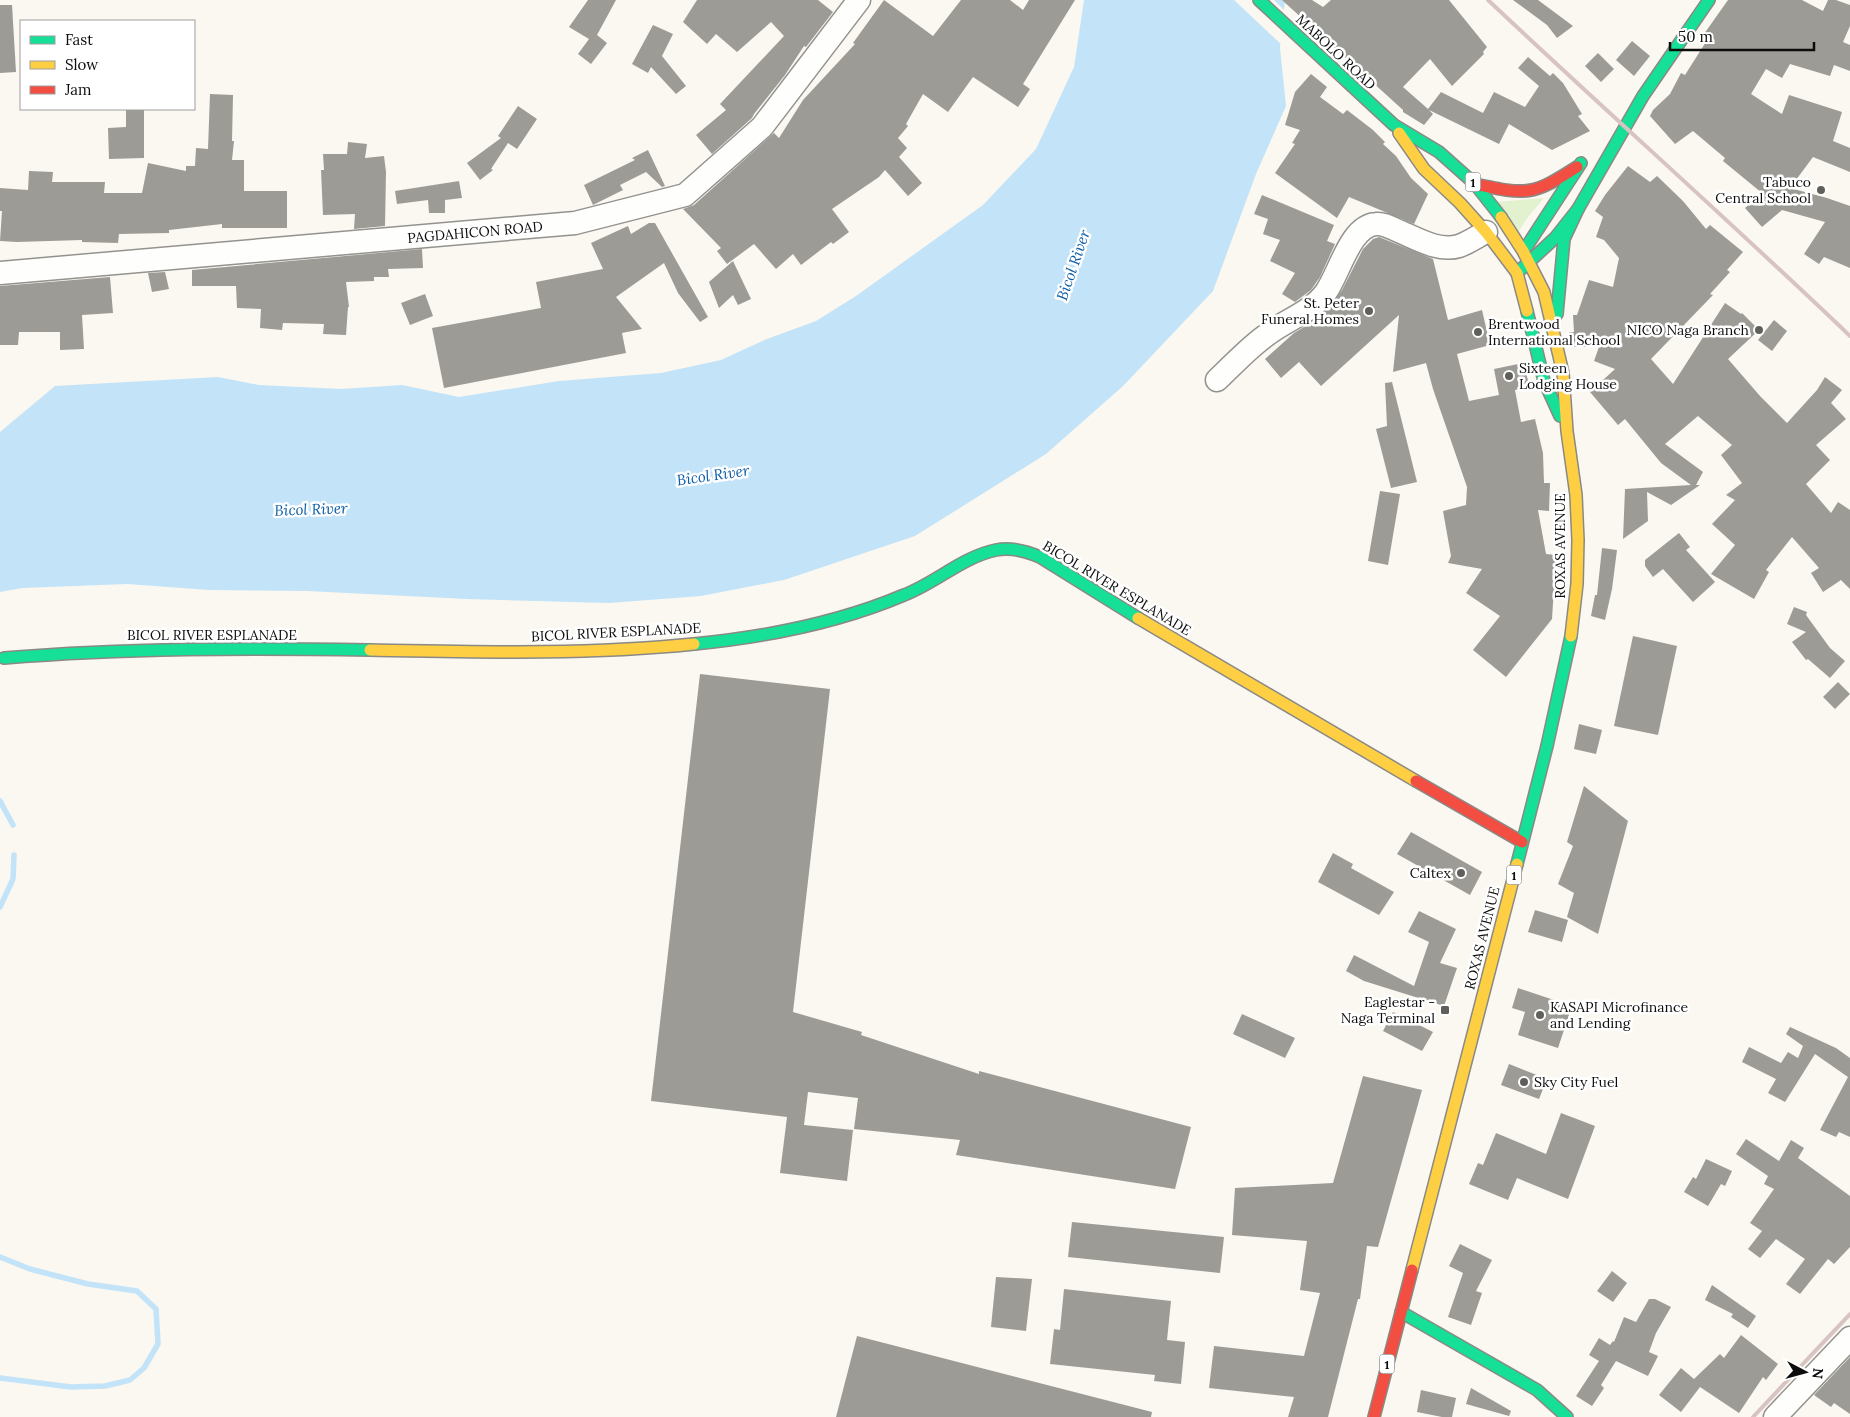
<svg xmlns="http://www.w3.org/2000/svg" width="1850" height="1417" font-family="Lora,serif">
<rect width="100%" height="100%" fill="#faf8f0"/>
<path fill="#e2f2ce" d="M1544 198 1528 217 1517 234 1496 202Z"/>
<path fill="#c3e3f8" d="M1084 0H1285L1280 48 1286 106 1256 174 1213 291 1123 386 1046 454 915 536 784 580 701 596 609 603 467 599 307 591 209 590 127 584 22 588 0 592V432L55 386 218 377 259 385 341 389 402 385 459 397 559 381 661 373 721 360 767 339 816 321 856 296 983 205 1036 149 1074 67Z"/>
<path fill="#faf8f0" d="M1234 0H1274L1286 12 1283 46Z"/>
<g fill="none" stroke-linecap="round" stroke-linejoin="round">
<g stroke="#c3e3f8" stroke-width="5.5">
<path d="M0 801 13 825"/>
<path d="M0 907 13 879 14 855"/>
<path d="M0 1257 30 1269 88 1284 137 1291 156 1309 158 1344 144 1368 130 1380 105 1386 71 1387 0 1378"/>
</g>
</g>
<g fill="#9d9b96">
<path d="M588 0H616L597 35 607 43 591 64 578 54 589 39 569 27Z"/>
<path d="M697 0H818L833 12 806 47 804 46 785 75 754 114 752 118 712 154 696 135 726 110 720 104 784 36 771 22 737 52 716 34 707 44 683 22Z"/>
<path d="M884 0 933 36 961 0H1010L1023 10 1029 0H1075L1023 84 1030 89 1018 107 973 77 948 112 923 94 906 124 908 126 898 138 907 148 899 157 922 183 908 196 885 170 879 177 832 209 849 232 833 244 831 242 801 265 793 254 776 269 754 244 727 264 717 251 721 248 683 209 694 205 774 133 779 138 803 100 855 44 853 43Z"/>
<path d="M1282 0H1312L1323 7 1331 0H1449L1487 47 1483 52 1484 54 1452 86 1430 59 1403 87 1428 109 1441 92 1483 113 1494 92 1525 107 1539 86 1518 68 1528 57 1550 76 1553 73 1563 83 1582 114 1578 116 1590 131 1552 150 1509 124 1499 144 1429 110 1433 114 1424 125 1403 112V110Z"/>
<path d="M1513 0H1538L1573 26 1557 38 1547 25Z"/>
<path d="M1728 0H1802L1823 11 1828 0H1836L1850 5V26L1843 42 1850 45V71L1834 65 1830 76 1790 64 1782 78 1766 69 1751 94 1782 114 1789 95 1842 112 1833 141 1850 148V172L1813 157 1790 188 1827 198 1850 206V268L1824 257 1819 264 1804 254 1825 222 1782 210 1762 227 1745 208 1762 193 1723 161 1725 158 1693 131 1675 144 1650 116 1653 110 1670 94 1681 73 1685 75 1709 37 1704 34Z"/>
<path d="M0 5H12L16 72 0 73Z"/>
<path d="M653 25 673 34 662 56 686 86 676 94 651 67 648 73 632 64Z"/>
<path d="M1632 41 1650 56 1634 76 1616 60Z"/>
<path d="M1598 53 1614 69 1601 82 1585 66Z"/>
<path d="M1311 74 1327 87 1320 97 1343 114 1347 110 1373 130 1385 142 1383 144 1396 156 1411 178 1428 194 1414 224 1349 197 1337 218 1275 173 1295 144 1292 143 1300 130 1285 125 1295 92Z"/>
<path d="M210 94 233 95 232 141H234L232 160H244V191H287V228H222V224L169 230V233L119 234 118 243 82 242V240L17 242 0 241 2 211H0V188L28 190 29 171 53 172 52 182H105L104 193H142L148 163 186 171V166H195L196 148 208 149Z"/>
<path d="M518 106 537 119 517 149 508 143 491 169 493 170 480 180 467 163 501 138 498 136Z"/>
<path d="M126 109H144V158L109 159 108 128 126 127Z"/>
<path d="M348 142 367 144 365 158 384 156 386 172 385 226 354 229 355 214 323 215 321 170H324L323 154H347Z"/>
<path d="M648 150 665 186 662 187 646 172 620 185 623 190 593 205 584 185 635 160 632 158Z"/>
<path d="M1628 166 1650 182 1657 176 1683 201 1706 229 1710 225 1743 252 1727 270 1730 272 1710 294 1713 295 1651 359 1673 384 1725 303 1741 314 1742 313 1759 330 1728 359 1760 396 1787 423 1817 390 1825 377 1842 390 1831 403 1846 419 1816 445 1830 460 1806 484 1831 513 1838 502 1850 510V589L1841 580 1823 592 1811 573 1819 568 1792 537 1766 570 1769 572 1754 599 1711 574 1735 545 1712 524 1735 500 1726 495 1742 483 1721 455 1732 445 1698 416 1665 444 1703 472 1696 485H1700L1671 505 1647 492 1648 521 1623 539 1625 489 1691 485 1661 463 1625 419 1618 425 1590 392 1615 369 1594 361 1599 347H1573L1569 332H1574L1573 315H1577L1589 280 1613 287 1619 258 1604 240 1596 237 1603 217 1595 211 1605 195Z"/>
<path d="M459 181 462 198 445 200V213H429L428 200 397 204 395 191Z"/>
<path d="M1262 195 1334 225 1327 241 1335 244 1320 277 1311 290 1295 302 1282 294 1295 273 1270 261 1280 240 1263 234 1268 219 1254 214Z"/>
<path d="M649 223H655L708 317 700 322 678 293 664 263 616 297 642 329 622 333 626 353 444 388 432 328 541 308 536 282 603 269 591 243 628 226 631 234Z"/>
<path d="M1379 237 1433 259 1448 320 1482 310 1490 345 1457 354 1469 401 1499 395 1494 369 1523 363 1530 387 1515 390 1521 422 1535 419 1543 453 1544 483H1550L1549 511 1538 510 1546 554 1556 555 1552 619 1506 677 1473 650 1500 616 1466 593 1482 569 1448 563 1451 556 1443 511 1466 505 1467 487 1433 389 1426 363 1393 372 1399 315 1321 386 1299 362 1281 378 1265 359 1294 333 1314 321 1330 307 1342 290 1363 249 1373 239Z"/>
<path d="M422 249 423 268 388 269 389 277H374V281L346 282 349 307H348L346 335 323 334 324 324 283 323 282 330 260 328 261 309 237 308 236 286H192V270Z"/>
<path d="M733 261 751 299 738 305 733 295 719 308 709 282Z"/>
<path d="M165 272 169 289 152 292 148 273Z"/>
<path d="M110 277 113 313 82 315 84 349 60 350V332H19L18 345H0V286Z"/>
<path d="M425 294 433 316 410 325 401 303Z"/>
<path d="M1774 320 1787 331 1772 351 1758 340Z"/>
<path d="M1392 382 1417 482 1391 488 1376 429 1387 426 1385 383Z"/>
<path d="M1380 491 1400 494 1388 565 1368 561Z"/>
<path d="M1679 533 1690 547 1686 550 1715 582 1693 602 1663 569 1653 577 1645 566V560Z"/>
<path d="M1602 548 1617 550 1612 589 1605 620 1591 616 1595 595H1597Z"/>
<path d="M1794 607 1807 612 1806 615 1830 648 1845 661 1830 678 1808 659 1806 660 1792 642 1806 632 1787 624Z"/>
<path d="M1633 636 1677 646 1658 735 1614 726Z"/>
<path d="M700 674 830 689 793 1012 862 1032 861 1035 979 1074V1071L1191 1127 1175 1189 956 1155 960 1140 854 1129 858 1098 808 1092 804 1125 853 1130 847 1181 780 1173 787 1117 651 1101Z"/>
<path d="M1838 682 1850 694 1835 709 1823 697Z"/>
<path d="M1579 724 1602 730 1596 754 1574 749Z"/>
<path d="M1584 786 1628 821 1598 934 1567 917 1574 893 1558 884 1573 846 1567 842Z"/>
<path d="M1411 832 1482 872 1470 895 1397 854Z"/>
<path d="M1333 853 1353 864 1351 868 1394 892 1379 915 1318 882Z"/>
<path d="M1535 910 1568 920 1562 942 1528 932Z"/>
<path d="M1419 911 1456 929 1440 963 1457 968 1444 1006 1364 981 1346 971 1354 955 1414 986 1429 942 1408 932Z"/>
<path d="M1518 988 1572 1006 1558 1048 1518 1035 1525 1012 1512 1008Z"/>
<path d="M1393 1012 1433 1032 1422 1051 1383 1031Z"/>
<path d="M1242 1014 1295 1038 1285 1058 1233 1034Z"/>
<path d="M1790 1027 1836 1048 1850 1058V1137L1839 1132 1836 1137 1820 1130 1848 1077 1815 1054 1785 1102 1768 1093 1776 1079 1742 1062 1749 1047 1781 1063 1788 1052 1798 1058 1803 1046 1786 1034Z"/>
<path d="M1509 1064 1547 1079 1539 1099 1501 1085Z"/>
<path d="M1363 1076 1422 1090 1378 1247 1367 1246 1360 1299H1358L1328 1417H1288L1294 1397 1209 1388 1214 1346 1304 1356 1320 1293 1300 1290 1307 1241 1232 1235 1235 1188 1333 1183Z"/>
<path d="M1561 1113 1595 1126 1568 1199 1517 1178 1508 1200 1469 1184 1478 1163 1483 1165 1496 1133 1546 1154Z"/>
<path d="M1746 1139 1779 1161 1791 1140 1804 1148 1798 1158 1850 1196V1247L1834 1264 1828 1259 1800 1294 1786 1284 1805 1259 1776 1239 1760 1258 1748 1249 1762 1231 1750 1223 1774 1189 1764 1184 1768 1176 1736 1154Z"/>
<path d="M1706 1159 1732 1171 1725 1186 1721 1184 1708 1206 1684 1192 1693 1177 1696 1179Z"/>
<path d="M1072 1222 1224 1237 1220 1273 1068 1257Z"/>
<path d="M1460 1244 1492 1260 1476 1291 1482 1293 1471 1325 1448 1317 1463 1273 1449 1266Z"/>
<path d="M1612 1271 1627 1283 1613 1302 1597 1291Z"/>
<path d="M996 1277 1032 1279 1026 1331 991 1327Z"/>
<path d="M1712 1285 1756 1316 1748 1328 1731 1317 1733 1314 1705 1300Z"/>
<path d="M1064 1289 1171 1301 1167 1340 1185 1342 1181 1384 1154 1381 1155 1375 1050 1364 1054 1329 1060 1330Z"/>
<path d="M1649 1299H1655L1671 1307 1656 1333 1649 1352 1658 1356 1648 1376 1616 1361 1601 1385 1604 1388 1592 1406 1576 1396 1599 1361 1589 1355 1599 1338 1610 1345 1613 1341 1614 1342 1624 1317 1636 1322Z"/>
<path d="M1741 1335 1778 1364 1766 1380 1763 1377 1739 1413 1700 1387 1681 1412 1659 1395 1681 1368 1694 1379 1720 1354 1724 1358Z"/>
<path d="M857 1336 1152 1412 1151 1417H836Z"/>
<path d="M1850 1357V1414L1834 1403 1831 1407 1814 1395Z"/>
<path d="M1471 1388 1511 1411 1509 1416 1466 1404Z"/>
<path d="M1421 1390 1456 1398 1452 1417H1442L1417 1412Z"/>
</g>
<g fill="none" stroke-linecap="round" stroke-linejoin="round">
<g stroke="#93928f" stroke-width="25">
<g id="street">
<path d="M0 273 575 223 685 195 762 127 859 0"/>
<path d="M1217 380C1233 365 1249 347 1268 334 1286 320 1312 312 1326 292 1340 272 1350 226 1376 224 1385 223 1393 229 1401 232 1419 240 1440 252 1459 246 1468 243 1478 236 1486 232"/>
<path d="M1775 1417 1850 1338"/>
</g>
</g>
<g stroke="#8a8985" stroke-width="14">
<g id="fast">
<path d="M1259 0 1394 125 1439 152 1475 184 1501 217"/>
<path d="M1527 246 1581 163"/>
<path d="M1517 273 1555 238 1578 209 1643 96 1709 0"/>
<path d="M1527 311 1544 381 1560 416"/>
<path d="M1557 314 1564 239 1578 209"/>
<path d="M694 644C766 637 838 623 904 595 936 583 962 557 996 550 1011 547 1026 551 1040 557L1138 618"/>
<path d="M4 658C126 648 247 648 370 650"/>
<path d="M1517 864 1547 746 1571 636"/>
<path d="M1401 1312 1537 1390 1567 1417"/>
</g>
</g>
<g stroke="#8a8985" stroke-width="14">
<g id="slow">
<path d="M1399 133 1424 169 1460 203 1486 232 1517 273 1527 311"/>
<path d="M1501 217 1523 251 1544 292 1563 373 1567 431 1576 495 1578 540 1577 584 1571 636"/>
<path d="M1138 618 1416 781"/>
<path d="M370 650C478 652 587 655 694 644"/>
<path d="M1412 1270 1517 864"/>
</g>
</g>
<g stroke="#8a8985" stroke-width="14">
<g id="jam">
<path d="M1475 184C1527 195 1532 196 1577 167"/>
<path d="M1416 781 1522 842"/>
<path d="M1374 1417 1412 1270"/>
</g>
</g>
<use href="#street" stroke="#fefefd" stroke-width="22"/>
<use href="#fast" stroke="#16e098" stroke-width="11"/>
<use href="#slow" stroke="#ffcf43" stroke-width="11"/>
<use href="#jam" stroke="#f24e42" stroke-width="11"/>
<g stroke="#d8c3c2" stroke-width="4">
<path d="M1488 0C1608 113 1731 222 1850 336"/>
<path d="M1753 1417 1850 1314"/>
</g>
</g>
<g fill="#5f5f5c" stroke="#fff" stroke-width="2">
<circle cx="1821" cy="190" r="5"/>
<circle cx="1369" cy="311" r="5"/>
<circle cx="1759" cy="330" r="5"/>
<circle cx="1478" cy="332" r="5"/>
<circle cx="1509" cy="376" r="5"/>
<circle cx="1461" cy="873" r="5"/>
<rect x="1440" y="1005" width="10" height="10" rx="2.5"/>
<circle cx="1540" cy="1015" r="5"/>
<circle cx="1524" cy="1082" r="5"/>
</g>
<g text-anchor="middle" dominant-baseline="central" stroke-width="5" stroke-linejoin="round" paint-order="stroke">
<g fill="#fff" stroke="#555" stroke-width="1">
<rect x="1465.5" y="172.5" width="15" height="19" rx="4"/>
<rect x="1506.5" y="865.5" width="15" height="19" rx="4"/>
<rect x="1379.5" y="1354.5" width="15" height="19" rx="4"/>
</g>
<g font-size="12" font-weight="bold" fill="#0c0c0c">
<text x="1473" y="182">1</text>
<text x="1514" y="875">1</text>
<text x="1387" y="1364">1</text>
</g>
<g font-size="14" fill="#0c0c0c" stroke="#fff">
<text transform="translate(1336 52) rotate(43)">MABOLO ROAD</text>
<text transform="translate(475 232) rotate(-5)">PAGDAHICON ROAD</text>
<text transform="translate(1560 546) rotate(-90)">ROXAS AVENUE</text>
<text transform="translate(1117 588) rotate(31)">BICOL RIVER ESPLANADE</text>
<text transform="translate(616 632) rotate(-3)">BICOL RIVER ESPLANADE</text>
<text x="212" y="635">BICOL RIVER ESPLANADE</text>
<text transform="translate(1482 938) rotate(-76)">ROXAS AVENUE</text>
</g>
<g font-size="14" fill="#0c0c0c" stroke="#fff" text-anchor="end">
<text x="1811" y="182">Tabuco<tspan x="1811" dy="16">Central School</tspan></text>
<text x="1359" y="303">St. Peter<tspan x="1359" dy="16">Funeral Homes</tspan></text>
<text x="1488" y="324" text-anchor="start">Brentwood<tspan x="1488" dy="16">International School</tspan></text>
<text x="1749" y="330">NICO Naga Branch</text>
<text x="1519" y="368" text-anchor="start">Sixteen<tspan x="1519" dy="16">Lodging House</tspan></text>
<text x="1451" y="873">Caltex</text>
<text x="1435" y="1002">Eaglestar -<tspan x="1435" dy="16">Naga Terminal</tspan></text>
<text x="1550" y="1007" text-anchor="start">KASAPI Microfinance<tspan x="1550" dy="16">and Lending</tspan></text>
<text x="1534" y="1082" text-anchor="start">Sky City Fuel</text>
</g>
<g font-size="15" font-style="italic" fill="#0c5ea8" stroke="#fff">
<text transform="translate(1073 265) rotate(-71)">Bicol River</text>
<text transform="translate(713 475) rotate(-8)">Bicol River</text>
<text transform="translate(311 509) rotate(-2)">Bicol River</text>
</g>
</g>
<rect x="20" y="20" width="175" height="90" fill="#ffffff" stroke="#9e9e9e"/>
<rect x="30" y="36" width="25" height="8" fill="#16e098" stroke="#9e9e9e"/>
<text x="65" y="45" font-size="15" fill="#0c0c0c">Fast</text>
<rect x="30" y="61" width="25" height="8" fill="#ffcf43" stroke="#9e9e9e"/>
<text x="65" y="70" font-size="15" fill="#0c0c0c">Slow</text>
<rect x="30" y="86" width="25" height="8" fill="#f24e42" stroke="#9e9e9e"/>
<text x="65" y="95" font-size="15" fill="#0c0c0c">Jam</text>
<g transform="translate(1805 1372) rotate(96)" stroke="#ffffff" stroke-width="4" paint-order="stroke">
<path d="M0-4L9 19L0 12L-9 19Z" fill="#0c0c0c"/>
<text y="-8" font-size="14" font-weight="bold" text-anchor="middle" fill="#0c0c0c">N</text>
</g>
<path d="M1670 42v8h144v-8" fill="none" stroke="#0c0c0c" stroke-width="2.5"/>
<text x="1678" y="42" font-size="15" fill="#0c0c0c" stroke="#ffffff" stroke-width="4" paint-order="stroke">50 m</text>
</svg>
